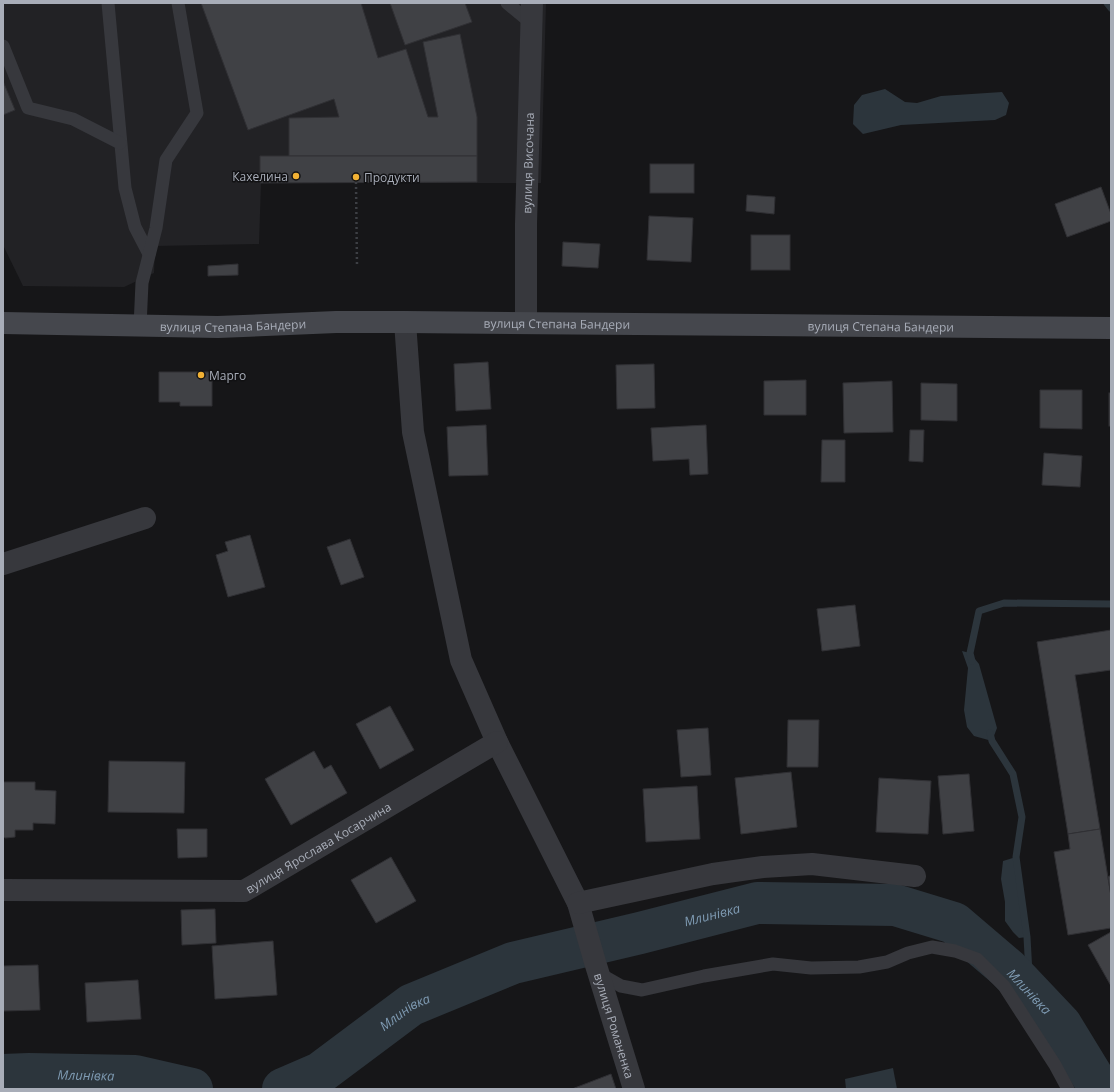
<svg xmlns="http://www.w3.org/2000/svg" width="1114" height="1092" font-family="'Open Sans',sans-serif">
<rect width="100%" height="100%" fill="#161618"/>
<path fill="#222225" d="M3 3H546L541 183H261L259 244 155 246 154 273 124 287 23 286 3 245Z"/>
<g fill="#2c353c">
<path d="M885 89 905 102 917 103 941 96 1002 92 1009 103 1006 115 995 120 901 125 863 134 853 124 854 105 862 95Z"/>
<path d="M962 651 970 653 979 664 997 728 992 741 974 736 967 727 964 710 968 668Z"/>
<path d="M1016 857 1027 937 1019 938 1013 932 1005 921V902L1001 879 1003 861Z"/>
<path d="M893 1068 897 1089H846L845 1079Z"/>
</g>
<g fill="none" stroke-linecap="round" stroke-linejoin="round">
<g stroke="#2c353c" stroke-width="7">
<path d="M1107 3 1111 8"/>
<path d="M972 661 970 653 979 611 1004 603 1111 604"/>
<path d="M990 733 992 741 1013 774 1022 817 1016 857 1027 937 1030 992"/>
</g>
<g stroke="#2c353c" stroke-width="42">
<path id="s1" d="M3 1075 29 1074 135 1076 192 1089"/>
<path id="s2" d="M283 1089 320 1073 411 1005 513 963 640 933 757 903 895 905 954 923 1008 969 1061 1025 1100 1089"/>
</g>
</g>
<g fill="#404145" stroke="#303034">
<path d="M201 3H361L378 58 406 49 428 117H438L423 42 460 34 477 117V156H289V118L339 117 334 99 248 130Z"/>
<path d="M390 3H465L472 22 405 45Z"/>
<path d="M3 81 15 110 3 115Z"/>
<path d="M260 156H477V182L260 183Z"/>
<rect x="650" y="164" width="44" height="29"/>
<path d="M1101 187 1111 214V221L1067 237 1055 204Z"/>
<path d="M747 195 775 197 774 214 746 211Z"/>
<path d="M649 216 693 218 691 262 647 260Z"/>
<rect x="751" y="235" width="39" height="35"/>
<path d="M563 242 600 244 598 268 562 266Z"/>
<path d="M238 264V275L208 276V266Z"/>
<path d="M488 362 491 409 456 411 454 364Z"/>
<path d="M654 364 655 408 617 409 616 365Z"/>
<path d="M159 372H212V406H180V402H159Z"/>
<path d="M806 380V415H764V381Z"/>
<path d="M892 381 893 432 844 433 843 383Z"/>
<path d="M921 383 957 384V421L921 420Z"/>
<path d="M1040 390H1082V429L1040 428Z"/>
<rect x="1109" y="393" width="2" height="33"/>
<path d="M486 425 488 475 449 476 447 427Z"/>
<path d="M706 425 708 474 690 475 689 459 653 461 651 428Z"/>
<path d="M910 430H924L923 462 909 461Z"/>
<path d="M822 440H845V482H821Z"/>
<path d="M1044 453 1082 456 1080 487 1042 485Z"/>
<path d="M250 535 265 587 228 597 216 555 228 551 225 542Z"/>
<path d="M350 539 364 577 341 585 327 547Z"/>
<path d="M855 605 860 646 822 651 817 609Z"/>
<path d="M1111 630V670L1075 675 1100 829 1068 834 1037 642Z"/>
<path d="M390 706 414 750 380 769 356 724Z"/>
<path d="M788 720H819L818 767H787Z"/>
<path d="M708 728 711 775 681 777 677 730Z"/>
<path d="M314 751 324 769 331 765 347 793 291 825 265 779Z"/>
<path d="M109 761 185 762 184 813 108 812Z"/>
<path d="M791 772 797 827 741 834 735 778Z"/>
<path d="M969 774 974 831 943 834 938 776Z"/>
<path d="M879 778 931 781 928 834 876 832Z"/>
<path d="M3 782H35V790L56 791 55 824 33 823V830H15V837L5 838 3 836Z"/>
<path d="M697 786 700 839 646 842 643 789Z"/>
<path d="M177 829H207V857L178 858Z"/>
<path d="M1100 829 1111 896V928L1068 935 1054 852 1070 849 1068 834Z"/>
<path d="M391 857 416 901 376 923 351 880Z"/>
<path d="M1111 875V896L1108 877Z"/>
<path d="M215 909 216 943 182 945 181 910Z"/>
<path d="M1111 932V986L1088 945Z"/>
<path d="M273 941 277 995 215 999 212 946Z"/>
<path d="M38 965 40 1010 3 1011V966Z"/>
<path d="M138 980 141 1019 87 1022 85 983Z"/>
<path d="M611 1074 616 1089H572Z"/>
</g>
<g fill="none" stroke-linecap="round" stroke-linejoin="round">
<path stroke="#3d3f44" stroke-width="2.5" stroke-dasharray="2 3" stroke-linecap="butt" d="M356 182 357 266"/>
<g stroke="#37383d" stroke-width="13">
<path d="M108 3 125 188 135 227 149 254"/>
<path d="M507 3 530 22"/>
<path d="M3 46 28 108 73 119 120 143"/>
<path d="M140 326 142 283 156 228 166 160 197 113 178 3"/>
<path d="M598 973 621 986 642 990 704 976 773 964 811 968 859 967 887 962 908 953 932 947 955 951 977 959 1004 986 1055 1065 1068 1089"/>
</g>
<g stroke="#37383d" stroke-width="22">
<path id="s3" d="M405 322 413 432 461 660 497 742 578 903 595 962 634 1089"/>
<path id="s4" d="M526 323V224L532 3"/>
<path d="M3 564 145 518"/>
<path id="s5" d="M3 890 244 891 497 742"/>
<path d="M578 903 713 874 763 867 812 864 915 876"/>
</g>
<path stroke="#45474d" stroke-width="22" id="s6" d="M3 323 218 327 336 322H405L1111 328"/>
</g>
<g fill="#f2b134" stroke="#111113" stroke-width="1.5">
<circle cx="296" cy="176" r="4"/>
<circle cx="356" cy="177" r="4"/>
<circle cx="201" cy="375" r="4"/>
</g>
<g text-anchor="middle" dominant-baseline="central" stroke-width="3" stroke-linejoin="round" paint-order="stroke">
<g font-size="12" fill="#a8adb8" stroke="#111113">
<text stroke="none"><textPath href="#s4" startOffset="160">вулиця Височана</textPath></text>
<text stroke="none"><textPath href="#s6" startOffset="554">вулиця Степана Бандери</textPath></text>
<text stroke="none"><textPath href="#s6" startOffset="230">вулиця Степана Бандери</textPath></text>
<text stroke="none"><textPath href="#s6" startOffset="878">вулиця Степана Бандери</textPath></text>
<text stroke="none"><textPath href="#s5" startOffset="327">вулиця Ярослава Косарчина</textPath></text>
<text stroke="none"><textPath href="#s3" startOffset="741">вулиця Романенка</textPath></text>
</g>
<g font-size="12" fill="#a8adb8" stroke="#111113" text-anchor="start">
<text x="288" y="176" text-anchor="end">Кахелина</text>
<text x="364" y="177">Продукти</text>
<text x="209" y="375">Марго</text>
</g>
<g font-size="13" font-style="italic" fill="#7f9bb3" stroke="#111113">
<text stroke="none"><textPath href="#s2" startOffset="469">Млинівка</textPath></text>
<text stroke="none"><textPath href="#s2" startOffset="817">Млинівка</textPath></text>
<text stroke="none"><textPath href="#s2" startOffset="145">Млинівка</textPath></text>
<text stroke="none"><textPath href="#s1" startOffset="83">Млинівка</textPath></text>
</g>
</g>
<rect width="1114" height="1092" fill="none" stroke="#a8adb8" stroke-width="8"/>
</svg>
